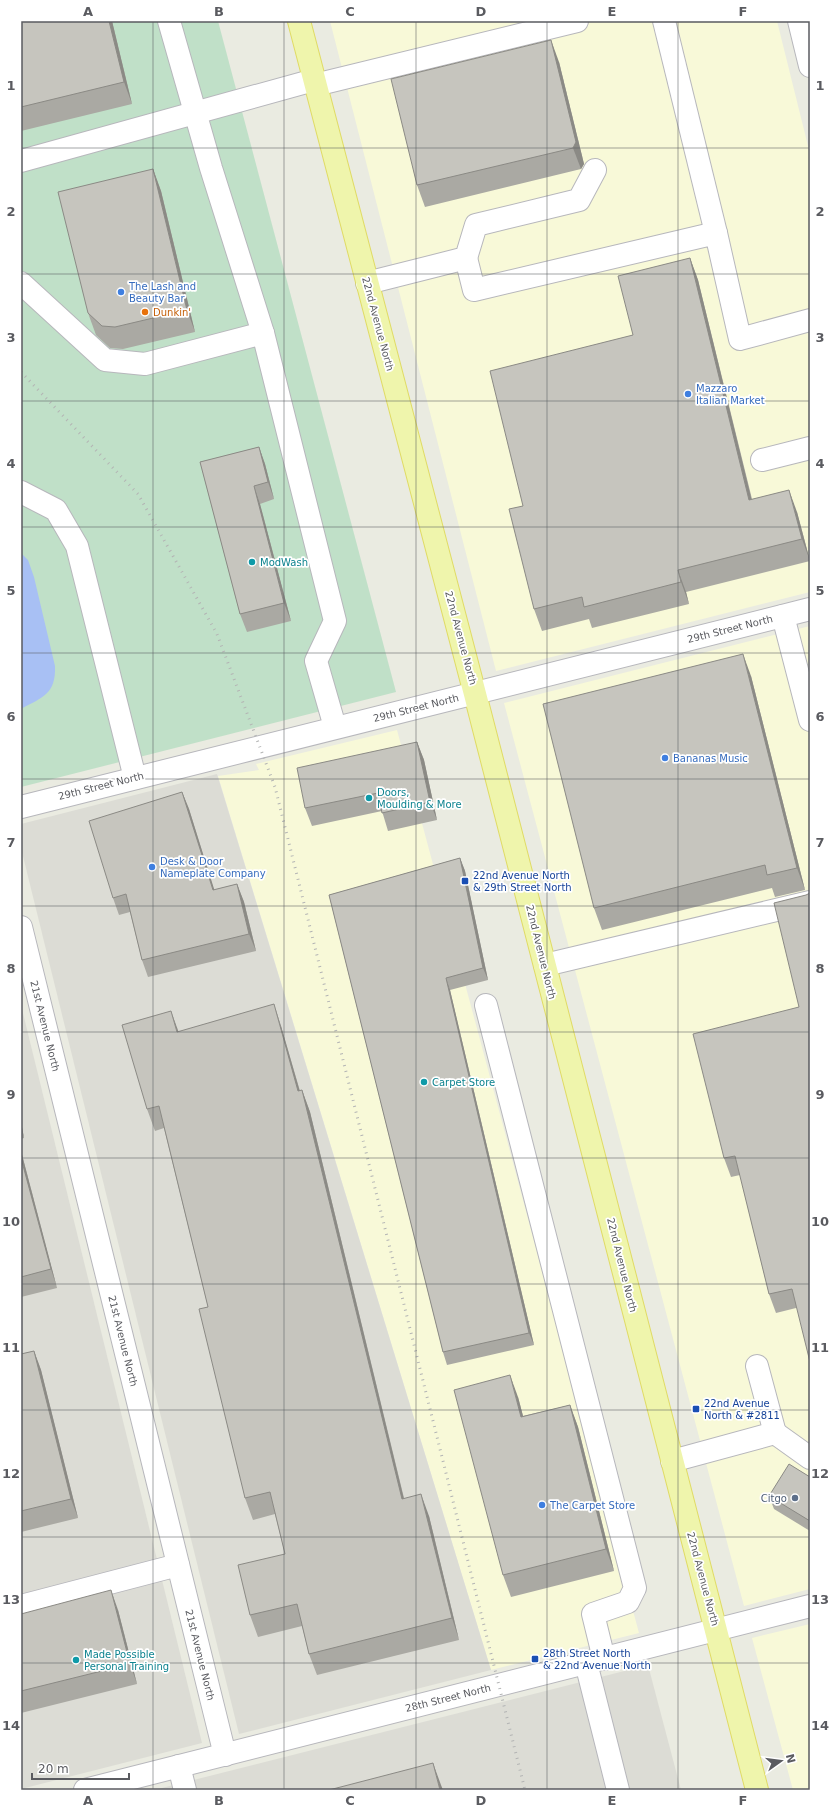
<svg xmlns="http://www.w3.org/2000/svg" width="831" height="1811" font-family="'DejaVu Sans',sans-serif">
<rect width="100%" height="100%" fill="#eaebe1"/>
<g fill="#f8f9d8">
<path d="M330 21H777L810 154V592L496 671Z"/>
<path d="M810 626V1589L744 1606 504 703Z"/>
<path d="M397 730 639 1633 491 1670 218 776 259 770 256 764Z"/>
<path d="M810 1624V1790H793L752 1638Z"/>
</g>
<g fill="#dcdcd5">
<path d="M217 774 491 1670 239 1734 21 848V824Z"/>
<path d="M21 1005 202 1743 21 1789Z"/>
<path d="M648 1665 681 1790H154Z"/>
</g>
<path fill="#c0e0c8" d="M21 21H218L396 692 21 787Z"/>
<path fill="#a8c0f4" d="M21 553 28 560 34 577 55 666C56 694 43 697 21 709Z"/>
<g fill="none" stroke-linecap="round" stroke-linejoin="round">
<g stroke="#b7b7bc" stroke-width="24">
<g id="minor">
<path d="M169 21 211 168 263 333 335 621 316 661 335 727"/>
<path d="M664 21 716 233"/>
<path d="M799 21 810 66"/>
<path d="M315 85 577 21"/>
<path d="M21 161 314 80"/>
<path d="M466 258 474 290 716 233 740 339 810 320"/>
<path d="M21 283 105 360 145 364 263 333"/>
<path d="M367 283 466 258 476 225 579 200 595 170"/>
<path d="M762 460 810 448"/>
<path d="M21 492 56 510 77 546 135 778"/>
<path d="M783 616 810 720"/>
<path d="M21 807 810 609"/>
<path d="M21 927 225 1755"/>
<path d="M545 965 810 902"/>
<path d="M486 1005 635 1588 628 1602 593 1614 604 1659"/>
<path d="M757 1366 775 1433"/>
<path d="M672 1461 775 1433 810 1458"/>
<path d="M21 1606 178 1565"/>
<path d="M586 1663 618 1790"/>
<path d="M179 1766 185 1790"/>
<path d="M85 1790 810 1606"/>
</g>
</g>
<g stroke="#e0db65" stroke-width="24">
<path id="major" d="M299 21 475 694 757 1790"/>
</g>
<use href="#minor" stroke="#fff" stroke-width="22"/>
<use href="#major" stroke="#eff5ac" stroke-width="22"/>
<path stroke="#b3b4b4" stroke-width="3" stroke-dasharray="1 5" stroke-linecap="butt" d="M21 372 138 494 217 634 275 787 525 1790"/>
</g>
<g fill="#aaa9a3">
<path d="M21 21H112L132 104 21 131Z"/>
<path d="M559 62 584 164 581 169 425 207 417 185Z"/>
<path d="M153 169 161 191 195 332 123 349 110 348 96 335 88 313Z"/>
<path d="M690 258 698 280 752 499 797 512 810 561 686 592 689 604 592 628 589 619 542 631 534 609 523 506 633 335Z"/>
<path d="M259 447 265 464 274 499 260 504 291 621 247 632 240 614 200 462Z"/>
<path d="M751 676 805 890 775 897 772 888 602 930 594 908Z"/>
<path d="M417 742 424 760 437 820 388 831 382 811 312 826 305 808Z"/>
<path d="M182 792 189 809 214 890 237 884 244 902 256 951 148 977 142 960 130 912 119 915 113 898Z"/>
<path d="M460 858 465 871 488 980 450 990 534 1345 447 1365 443 1352 329 895Z"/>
<path d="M806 895 796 1308 776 1313 769 1294 740 1175 731 1177 724 1158 799 1007Z"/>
<path d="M281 1026 300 1091 302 1090 310 1112 404 1498 429 1516 459 1640 317 1675 309 1654 302 1626 258 1637 250 1615 285 1554 275 1514 253 1520 245 1498 208 1307 164 1128 155 1131 147 1109 178 1032Z"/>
<path d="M21 1122 24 1138 21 1139Z"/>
<path d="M21 1151 57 1288 21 1297Z"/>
<path d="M34 1351 41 1370 78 1518 21 1532V1354Z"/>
<path d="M518 1397 523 1416 570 1405 578 1427 614 1571 511 1597 503 1575Z"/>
<path d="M810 1477V1531L774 1509 769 1496Z"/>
<path d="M118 1610 137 1684 21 1713V1614Z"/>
</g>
<g fill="#8b8a85">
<path d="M109 21H112L132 104 124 82Z"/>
<path d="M551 40 559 62 584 164 581 169 573 148Z"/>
<path d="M153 169 161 191 195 332 187 310Z"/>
<path d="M690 258 698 280 757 522 749 500Z"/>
<path d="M259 447 265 464 274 499 268 482Z"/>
<path d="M254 486 260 504 291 621 284 603Z"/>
<path d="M789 490 797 512 810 561 802 539Z"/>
<path d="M678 570 686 592 689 604 681 582Z"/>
<path d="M743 654 751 676 805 890 797 868Z"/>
<path d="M417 742 424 760 437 820 430 802Z"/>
<path d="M182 792 189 809 220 908 213 890Z"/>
<path d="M460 858 465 871 488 980 483 968Z"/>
<path d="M237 884 244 902 256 951 249 934Z"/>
<path d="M446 978 450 990 534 1345 529 1333Z"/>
<path d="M274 1004 281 1026 306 1113 298 1091Z"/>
<path d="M171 1011 179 1033 177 1032Z"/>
<path d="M302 1090 310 1112 409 1520 402 1499Z"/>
<path d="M21 1122 24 1138 21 1129Z"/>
<path d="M21 1151 57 1288 51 1269 21 1158Z"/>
<path d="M34 1351 41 1370 78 1518 71 1499Z"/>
<path d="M510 1375 518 1397 529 1439 521 1417Z"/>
<path d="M570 1405 578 1427 614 1571 606 1549Z"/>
<path d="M421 1494 429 1516 459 1640 452 1618Z"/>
<path d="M111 1590 118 1610 137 1684 130 1664Z"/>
<path d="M433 1763 441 1785 443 1790H440Z"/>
</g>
<g fill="#c6c5be" stroke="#8b8a85">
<path d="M21 21H109L124 82 21 107Z"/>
<path d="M551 40 576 142 573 148 417 185 391 79Z"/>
<path d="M153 169 187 310 115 327 102 326 88 313 58 192Z"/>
<path d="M690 258 749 500 789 490 802 539 678 570 681 582 584 607 582 597 534 609 509 509 523 506 490 371 633 335 618 276Z"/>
<path d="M259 447 268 482 254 486 284 603 240 614 200 462Z"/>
<path d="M743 654 797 868 767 875 765 865 594 908 543 704Z"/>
<path d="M417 742 430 802 382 813 378 793 305 808 297 768Z"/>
<path d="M182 792 213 890 237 884 249 934 142 960 126 894 113 898 89 821Z"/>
<path d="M460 858 483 968 446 978 529 1333 443 1352 329 895Z"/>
<path d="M810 893V1362L792 1289 769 1294 735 1156 724 1158 693 1034 799 1007 774 903 806 895Z"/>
<path d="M274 1004 298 1091 302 1090 402 1499 421 1494 452 1618 309 1654 297 1604 250 1615 238 1565 285 1554 270 1492 245 1498 199 1309 208 1307 159 1106 147 1109 122 1025 171 1011 177 1032Z"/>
<path d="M21 1158 51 1269 21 1277Z"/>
<path d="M34 1351 71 1499 21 1511V1354Z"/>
<path d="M510 1375 521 1417 570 1405 606 1549 503 1575 454 1390Z"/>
<path d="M789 1464 810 1477V1521L769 1496Z"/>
<path d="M111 1590 130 1664 21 1691V1614Z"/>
<path d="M433 1763 440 1790H329Z"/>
</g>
<path fill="none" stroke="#5a5b60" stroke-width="1" stroke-opacity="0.55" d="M153 21V1790M284 21V1790M416 21V1790M547 21V1790M678 21V1790M21 148H810M21 274H810M21 401H810M21 527H810M21 653H810M21 779H810M21 906H810M21 1032H810M21 1158H810M21 1284H810M21 1410H810M21 1537H810M21 1663H810"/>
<g fill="#3f7fe0" stroke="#fff" stroke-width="1.5">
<circle cx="121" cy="292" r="4"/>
<circle cx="688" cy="394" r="4"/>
<circle cx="665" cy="758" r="4"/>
<circle cx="152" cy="867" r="4"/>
<circle cx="542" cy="1505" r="4"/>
</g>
<circle fill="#e8710a" stroke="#fff" stroke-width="1.5" cx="145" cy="312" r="4"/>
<g fill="#0f9aa8" stroke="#fff" stroke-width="1.5">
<circle cx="252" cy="562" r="4"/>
<circle cx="369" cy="798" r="4"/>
<circle cx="424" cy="1082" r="4"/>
<circle cx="76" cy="1660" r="4"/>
</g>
<g fill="#1a4fb4" stroke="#fff" stroke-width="1.5">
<rect x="461" y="877" width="8" height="8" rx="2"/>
<rect x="692" y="1405" width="8" height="8" rx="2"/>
<rect x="531" y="1655" width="8" height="8" rx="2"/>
</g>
<circle fill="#5c6f8a" stroke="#fff" stroke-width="1.5" cx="795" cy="1498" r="4"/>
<g text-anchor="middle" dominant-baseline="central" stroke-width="3.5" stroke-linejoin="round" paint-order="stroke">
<g font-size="10" fill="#366cbe" stroke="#fff" text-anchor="start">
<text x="129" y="286">The Lash and<tspan x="129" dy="12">Beauty Bar</tspan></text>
<text x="696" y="388">Mazzaro<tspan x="696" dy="12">Italian Market</tspan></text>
<text x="673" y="758">Bananas Music</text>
<text x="160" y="861">Desk &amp; Door<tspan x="160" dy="12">Nameplate Company</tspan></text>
<text x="550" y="1505">The Carpet Store</text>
</g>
<g font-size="10" fill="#c56008" stroke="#fff" text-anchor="start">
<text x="153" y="312">Dunkin'</text>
</g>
<g font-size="10" fill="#5a5b60" stroke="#fff">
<text transform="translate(378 324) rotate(75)">22nd Avenue North</text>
<text transform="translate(730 629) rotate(-14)">29th Street North</text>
<text transform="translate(461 638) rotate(75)">22nd Avenue North</text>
<text transform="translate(416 708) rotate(-14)">29th Street North</text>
<text transform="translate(101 786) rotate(-14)">29th Street North</text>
<text transform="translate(541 952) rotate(76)">22nd Avenue North</text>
<text transform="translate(45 1026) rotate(76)">21st Avenue North</text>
<text transform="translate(622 1265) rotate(76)">22nd Avenue North</text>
<text transform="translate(123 1341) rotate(76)">21st Avenue North</text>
<text transform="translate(703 1579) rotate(75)">22nd Avenue North</text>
<text transform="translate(200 1655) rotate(76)">21st Avenue North</text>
<text transform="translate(448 1698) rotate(-14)">28th Street North</text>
</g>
<g font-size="10" fill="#0d838f" stroke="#fff" text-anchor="start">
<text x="260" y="562">ModWash</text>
<text x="377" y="792">Doors,<tspan x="377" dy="12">Moulding &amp; More</tspan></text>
<text x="432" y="1082">Carpet Store</text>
<text x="84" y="1654">Made Possible<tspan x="84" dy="12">Personal Training</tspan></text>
</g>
<g font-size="10" fill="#164399" stroke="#fff" text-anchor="start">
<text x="473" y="875">22nd Avenue North<tspan x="473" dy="12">&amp; 29th Street North</tspan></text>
<text x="704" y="1403">22nd Avenue<tspan x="704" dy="12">North &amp; #2811</tspan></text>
<text x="543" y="1653">28th Street North<tspan x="543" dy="12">&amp; 22nd Avenue North</tspan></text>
</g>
<g font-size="10" fill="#4e5e75" stroke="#fff" text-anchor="end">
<text x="787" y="1498">Citgo</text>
</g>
</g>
<rect width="831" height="1811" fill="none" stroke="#ffffff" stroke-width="44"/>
<g transform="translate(781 1761) rotate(76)" stroke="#ffffff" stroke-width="3" paint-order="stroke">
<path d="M0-3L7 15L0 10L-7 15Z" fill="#5a5b60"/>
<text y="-6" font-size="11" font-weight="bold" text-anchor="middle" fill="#5a5b60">N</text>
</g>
<path d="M32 1773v6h97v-6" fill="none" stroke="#5a5b60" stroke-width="2"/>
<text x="38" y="1773" font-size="12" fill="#5a5b60" stroke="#ffffff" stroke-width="3" paint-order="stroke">20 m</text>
<rect x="22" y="22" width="787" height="1767" fill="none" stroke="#5a5b60" stroke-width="1.5"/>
<g font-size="13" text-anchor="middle" font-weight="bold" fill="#5a5b60">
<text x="88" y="16">A</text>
<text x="219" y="16">B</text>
<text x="350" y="16">C</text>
<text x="481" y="16">D</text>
<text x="612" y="16">E</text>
<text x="743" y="16">F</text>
<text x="11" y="90">1</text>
<text x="820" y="90">1</text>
<text x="11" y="216">2</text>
<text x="820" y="216">2</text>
<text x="11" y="342">3</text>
<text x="820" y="342">3</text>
<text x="11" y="468">4</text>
<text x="820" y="468">4</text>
<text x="11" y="595">5</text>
<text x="820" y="595">5</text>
<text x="11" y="721">6</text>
<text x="820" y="721">6</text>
<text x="11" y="847">7</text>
<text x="820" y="847">7</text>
<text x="11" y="973">8</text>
<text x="820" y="973">8</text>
<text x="11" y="1099">9</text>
<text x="820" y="1099">9</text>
<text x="11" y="1226">10</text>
<text x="820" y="1226">10</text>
<text x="11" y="1352">11</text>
<text x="820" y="1352">11</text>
<text x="11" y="1478">12</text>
<text x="820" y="1478">12</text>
<text x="11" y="1604">13</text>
<text x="820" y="1604">13</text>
<text x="11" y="1730">14</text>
<text x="820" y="1730">14</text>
<text x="88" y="1805">A</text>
<text x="219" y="1805">B</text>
<text x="350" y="1805">C</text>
<text x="481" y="1805">D</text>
<text x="612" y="1805">E</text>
<text x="743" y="1805">F</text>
</g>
</svg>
